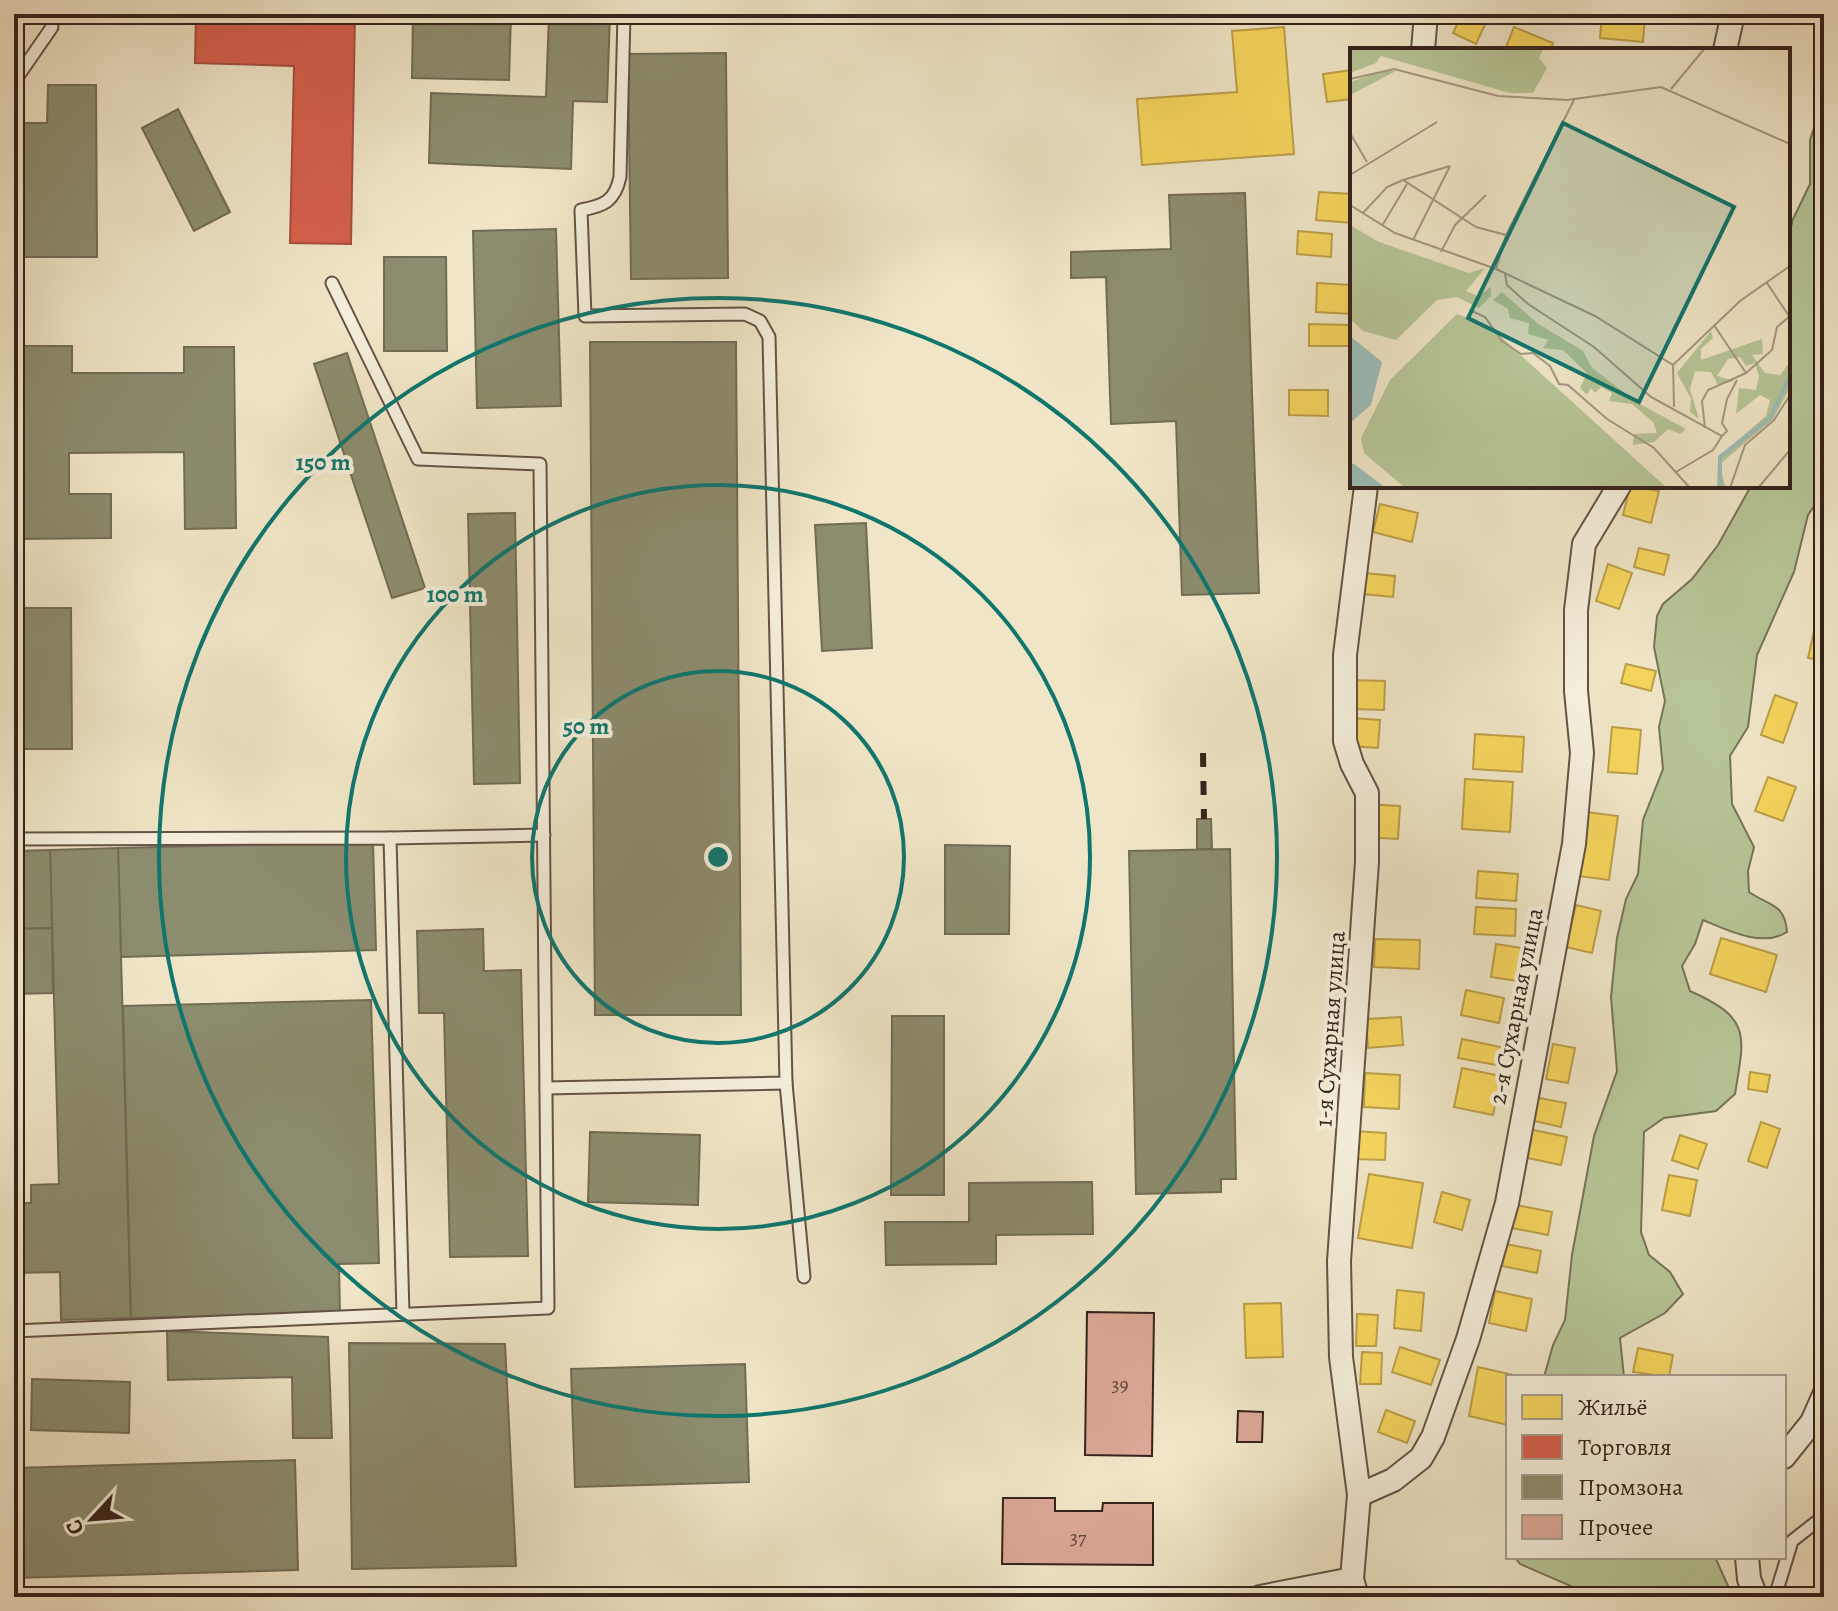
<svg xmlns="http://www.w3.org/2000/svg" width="1838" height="1611" font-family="Alegreya,serif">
<rect width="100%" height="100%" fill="#f0e6c7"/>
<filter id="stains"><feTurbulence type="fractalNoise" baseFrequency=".0025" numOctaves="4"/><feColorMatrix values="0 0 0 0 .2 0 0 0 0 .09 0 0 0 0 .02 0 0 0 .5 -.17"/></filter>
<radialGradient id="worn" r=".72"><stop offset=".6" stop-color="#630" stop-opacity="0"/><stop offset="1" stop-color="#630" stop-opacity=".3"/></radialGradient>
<g fill="#b7c697" stroke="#767459" stroke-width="2">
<path d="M1824 99V492L1808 515 1794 572 1757 655 1748 727 1730 756 1732 804 1754 847 1748 871 1749 892C1769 906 1785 903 1787 932 1763 948 1727 930 1703 920L1695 944 1682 966 1690 991C1751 1018 1745 1034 1735 1094L1716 1111 1664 1118 1644 1132 1641 1232 1649 1255 1670 1272 1683 1294 1665 1313 1620 1338 1624 1377H1544L1553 1345 1565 1320 1572 1255 1594 1136 1617 1071 1611 997 1617 938 1626 899 1638 874 1643 820 1663 769 1659 727 1665 701 1654 647 1657 616 1663 604 1692 579 1718 545 1751 486H1788V238L1793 219 1810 184V140Z"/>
<path d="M1515 1557H1715L1728 1586 1727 1597H1596L1520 1564Z"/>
</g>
<g fill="#f6d55c" stroke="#bc9f48" stroke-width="2">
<path d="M1462 14H1490L1476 44 1453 33Z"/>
<path d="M1602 14 1645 15 1643 42 1600 38Z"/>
<path d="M1284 27 1294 154 1142 165 1137 99 1237 92 1232 31Z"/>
<path d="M1514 27 1553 43 1551 50H1505Z"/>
<path d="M1352 70V99L1327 102 1323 74Z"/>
<path d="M1319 192 1352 194V223L1316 220Z"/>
<path d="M1298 231 1332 234 1331 257 1297 254Z"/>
<path d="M1317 283 1352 285V314L1316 312Z"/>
<path d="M1309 324 1349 325V346H1309Z"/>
<path d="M1289 390H1328V416L1289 415Z"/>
<path d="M1630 486 1659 491 1651 523 1623 515Z"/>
<path d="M1380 504 1418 513 1412 542 1373 532Z"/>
<path d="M1639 548 1669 555 1664 575 1634 567Z"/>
<path d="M1608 564 1632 573 1619 609 1596 601Z"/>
<path d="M1354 572 1395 576 1393 597 1352 593Z"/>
<path d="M1814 631 1824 633V661L1808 658Z"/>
<path d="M1626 664 1656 671 1651 691 1621 683Z"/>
<path d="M1353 680 1385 681 1384 710 1352 709Z"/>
<path d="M1775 695 1797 703 1783 743 1761 735Z"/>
<path d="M1352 718 1380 720 1378 748 1349 746Z"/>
<path d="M1612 727 1641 730 1637 774 1608 772Z"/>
<path d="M1475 734 1524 737 1522 772 1473 769Z"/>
<path d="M1768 777 1796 787 1783 821 1755 811Z"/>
<path d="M1465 779 1513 782 1510 832 1462 829Z"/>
<path d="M1365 804 1400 806 1398 839 1363 837Z"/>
<path d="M1586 812 1618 816 1609 880 1578 876Z"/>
<path d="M1478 871 1518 874 1516 901 1476 898Z"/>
<path d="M1576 905 1601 911 1592 953 1566 947Z"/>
<path d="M1476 907 1516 909 1515 936 1474 934Z"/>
<path d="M1721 938 1777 955 1766 992 1710 974Z"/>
<path d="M1375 939 1420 940 1419 969 1374 967Z"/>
<path d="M1496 944 1522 948 1518 981 1491 977Z"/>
<path d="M1466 990 1504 998 1499 1023 1461 1015Z"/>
<path d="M1401 1017 1403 1045 1368 1048 1366 1019Z"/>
<path d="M1462 1039 1505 1048 1502 1066 1458 1058Z"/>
<path d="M1553 1044 1575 1048 1568 1083 1546 1079Z"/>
<path d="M1462 1068 1501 1076 1493 1115 1454 1107Z"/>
<path d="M1750 1072 1770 1075 1767 1092 1748 1089Z"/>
<path d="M1365 1073 1400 1075 1399 1109 1364 1107Z"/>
<path d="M1534 1097 1566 1103 1561 1127 1530 1120Z"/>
<path d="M1761 1122 1780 1129 1767 1168 1748 1161Z"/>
<path d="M1529 1129 1567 1137 1561 1165 1523 1157Z"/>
<path d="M1353 1131 1386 1133 1385 1160 1353 1159Z"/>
<path d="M1680 1135 1707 1144 1698 1169 1672 1160Z"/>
<path d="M1369 1174 1423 1183 1412 1248 1358 1238Z"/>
<path d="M1669 1175 1697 1180 1690 1216 1662 1210Z"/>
<path d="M1442 1192 1470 1200 1462 1230 1434 1222Z"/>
<path d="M1516 1205 1552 1212 1548 1235 1512 1228Z"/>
<path d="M1506 1244 1541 1251 1537 1273 1502 1266Z"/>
<path d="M1397 1290 1424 1293 1421 1331 1394 1328Z"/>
<path d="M1495 1291 1532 1299 1526 1331 1489 1323Z"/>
<path d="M1281 1303 1283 1357 1246 1358 1244 1304Z"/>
<path d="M1357 1314 1378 1315 1376 1346H1356Z"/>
<path d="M1400 1347 1440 1360 1431 1385 1392 1372Z"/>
<path d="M1638 1348 1673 1355 1669 1377 1633 1372Z"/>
<path d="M1362 1352 1382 1353 1381 1384H1360Z"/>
<path d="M1478 1367 1518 1376 1508 1377V1425L1469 1416Z"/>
<path d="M1386 1410 1415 1421 1407 1443 1378 1432Z"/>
</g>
<path fill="#d6604d" stroke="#a64d3e" stroke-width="2" d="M196 14H355L351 244 290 243 294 66 195 63Z"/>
<g fill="#8c8c6e" stroke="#726c55" stroke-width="2">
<path d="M413 14H511L509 80 412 78Z"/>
<path d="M549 14H610L607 102 573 101 571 169 429 163 431 93 546 97Z"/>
<path d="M726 53 728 278 631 279 628 54Z"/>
<path d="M48 85H96L97 257H19V123H47Z"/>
<path d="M178 109 230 212 194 231 142 128Z"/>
<path d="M1245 193 1259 593 1182 595 1176 421 1111 424 1106 277 1071 278V252L1171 249 1169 195Z"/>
<path d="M556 229 561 406 477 408 473 231Z"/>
<path d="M384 257H446L447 351H384Z"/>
<path d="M590 342H736L741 1015H595Z"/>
<path d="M16 346H72V373H184V347H234L236 528 185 529 184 452 69 453V494H111V538L17 539Z"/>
<path d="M347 353 425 588 392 598 314 364Z"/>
<path d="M515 513 520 783 474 784 468 514Z"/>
<path d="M866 523 872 648 822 651 815 525Z"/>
<path d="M14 608H71L72 749H14Z"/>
<path d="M1197 819H1211L1212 849H1197Z"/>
<path d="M373 842 376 950 121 957 118 848Z"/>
<path d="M945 845 1010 846 1009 934H945Z"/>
<path d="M118 848 131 1318 61 1320 60 1272 14 1273V1203H31V1185L59 1184 50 850Z"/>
<path d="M1230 849 1236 1179H1221V1192L1136 1194 1129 851Z"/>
<path d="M50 850 52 928 14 929V851Z"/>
<path d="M52 928 53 993 14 994V929Z"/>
<path d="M483 929 484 971 521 970 528 1256 450 1257 444 1013H419L417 931Z"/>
<path d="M371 1000 379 1263 339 1264 340 1313 131 1318 123 1006Z"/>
<path d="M892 1016H944V1195H891Z"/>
<path d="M590 1132 700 1135 698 1205 588 1202Z"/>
<path d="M1092 1182 1093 1234 996 1235V1264L886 1265 885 1222H969V1183Z"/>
<path d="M167 1331 328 1337 332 1438H293L292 1377 168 1380Z"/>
<path d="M349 1343 505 1344 516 1566 352 1569Z"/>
<path d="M745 1364 749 1482 575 1487 571 1369Z"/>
<path d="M32 1379 130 1382 129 1433 31 1430Z"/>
<path d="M295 1460 298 1570 14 1578V1468Z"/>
</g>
<g fill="#dca897" stroke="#35221b" stroke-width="2">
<path d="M1087 1312 1154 1313 1152 1456 1085 1455Z"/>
<path d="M1238 1411 1263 1412 1262 1442H1237Z"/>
<path d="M1003 1498H1055V1511H1102L1103 1503H1153V1565L1002 1564Z"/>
</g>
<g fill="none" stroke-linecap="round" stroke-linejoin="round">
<g stroke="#645346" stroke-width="15">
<g id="service">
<path d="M14 82 52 27"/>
<path d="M390 838 544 835"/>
<path d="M14 839 390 838 403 1314"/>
<path d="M786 1083 804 1277"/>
<path d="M546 1088 786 1083 769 337 760 321 745 314 585 316 581 210C604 206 615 201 620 177L624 14"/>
<path d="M14 1331 548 1308 540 464 418 459 332 283"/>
<path d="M1775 1597 1792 1541 1824 1516"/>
</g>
</g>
<g stroke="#645346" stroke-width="26">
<g id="minor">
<path d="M1423 50 1426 14"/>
<path d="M1725 50 1733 14"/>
<path d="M1784 1457 1812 1422 1824 1395"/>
<path d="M1359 1495 1393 1480 1421 1458 1433 1437 1468 1339 1507 1203 1574 844 1582 753 1576 691V610L1584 544 1619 486"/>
<path d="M1747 1557 1749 1579 1756 1597"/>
<path d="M1260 1597 1352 1579"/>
<path d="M1357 1597 1352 1579 1359 1495 1341 1357 1339 1261 1367 862V793L1352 764 1345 741V655L1366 486"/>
</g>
</g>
<use href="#service" stroke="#f5efdb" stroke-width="11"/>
<use href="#minor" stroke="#f5efdb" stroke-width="22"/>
<path stroke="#35221b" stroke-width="6" stroke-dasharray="14 14" stroke-linecap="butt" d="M1203 753 1204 819"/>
</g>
<g fill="none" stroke="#0f766e" stroke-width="4">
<circle cx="718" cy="857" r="186"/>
<circle cx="718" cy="857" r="372"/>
<circle cx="718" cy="857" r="559"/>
</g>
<g text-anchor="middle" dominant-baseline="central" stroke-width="8" stroke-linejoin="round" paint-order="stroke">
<g font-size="20" fill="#5f443a">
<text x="1120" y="1384">39</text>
<text x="1078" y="1537">37</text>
</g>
<g font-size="24" fill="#35221b" stroke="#f5efdb">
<text transform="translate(1516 1006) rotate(-79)">2-я Сухарная улица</text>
<text transform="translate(1330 1029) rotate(-86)">1-я Сухарная улица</text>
</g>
</g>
<g transform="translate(1350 48)">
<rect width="440" height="440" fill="#f0e6c7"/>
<path d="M0 0H194L189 10 197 20 183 45H160L31 8 26 15 0 25ZM33 23H46L0 47V34ZM0 177 29 194 119 225 135 220 116 243 128 248 141 239V248L129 260 107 249 87 252 46 292 13 283 0 271ZM152 244 187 275 233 303 242 320 288 355 336 381 330 386 318 381 304 394 283 397 284 386 307 385 303 374 282 356 259 353 262 345 251 339 245 345 241 340 237 347 230 340 237 325 213 302 193 300 198 292 178 286 179 275 160 270 158 261 143 252ZM107 266 140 279 317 440H55L14 405 11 390 40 332ZM361 283 363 290 351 301V312L412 291 413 306 402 307 415 325 430 327 440 314V340L423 371 369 417 376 440H367L368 409 416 368 420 352 410 347 386 366 389 340 406 342 409 328 405 315 396 318 390 309 378 311 367 328 385 333 368 337 361 324 345 323 340 341 349 371 340 364 341 351 327 325Z" fill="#b7c697"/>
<path d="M0 288 32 314 21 357 0 375ZM0 416H4L36 440H0Z" fill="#9bbeba"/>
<path fill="none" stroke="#9bbeba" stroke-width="4" d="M370 440V409L420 370 440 328"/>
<path fill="none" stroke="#a59882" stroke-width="2" d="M0 31 44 21 148 48 217 52 311 39 440 96M321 41 355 0M0 85 17 114M0 127 87 74M53 132 100 118M0 157 45 185 146 221 245 268 323 317 324 359M13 165 37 139 53 132 126 179 156 187M32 178 57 136M63 192 100 118M91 204 105 177 136 147M146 221 156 187 224 52M155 226 157 237 178 256 244 299 301 349 372 388 363 402 326 424M417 235 439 268M120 262 135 269 152 293 171 306 183 305 200 318 209 336 218 337 257 371 304 400 340 440M364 277 396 325 422 302 427 279 440 268M323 317 390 253 440 218M355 380 352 353 358 342 396 325M372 388 377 383 372 375 377 351 387 332M380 440 395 397 424 372 440 347M408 440 440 402"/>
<path fill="#0f766e" fill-opacity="0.15" stroke="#0f766e" stroke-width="4" d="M213 75 384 159 289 354 118 270Z"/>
<rect width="440" height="440" fill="none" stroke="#35221b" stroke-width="4"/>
</g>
<circle cx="718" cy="857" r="12" fill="#0f766e" stroke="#f5efdb" stroke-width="4"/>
<g font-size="24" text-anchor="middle" font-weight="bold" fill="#0f766e" stroke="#f5efdb" stroke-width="8" stroke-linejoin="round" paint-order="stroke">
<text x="323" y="470">150 m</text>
<text x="455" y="602">100 m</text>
<text x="586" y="734">50 m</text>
</g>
<rect width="1838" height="1611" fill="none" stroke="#f0e6c7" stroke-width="48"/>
<rect x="16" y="16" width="1806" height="1579" fill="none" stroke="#35221b" stroke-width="4"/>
<rect x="24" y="24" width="1790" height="1563" fill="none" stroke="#35221b" stroke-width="2"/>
<rect x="1506" y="1375" width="280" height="184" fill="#f5efdb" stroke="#a89d8e" stroke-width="2"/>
<rect x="1522" y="1395" width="40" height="24" fill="#f6d55c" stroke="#a89d8e" stroke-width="2"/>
<text x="1578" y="1415" font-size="24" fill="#35221b">Жильё</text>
<rect x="1522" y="1435" width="40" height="24" fill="#d6604d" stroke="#a89d8e" stroke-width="2"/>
<text x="1578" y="1455" font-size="24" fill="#35221b">Торговля</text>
<rect x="1522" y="1475" width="40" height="24" fill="#8c8c6e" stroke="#a89d8e" stroke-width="2"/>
<text x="1578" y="1495" font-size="24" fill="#35221b">Промзона</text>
<rect x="1522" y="1515" width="40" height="24" fill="#dca897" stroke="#a89d8e" stroke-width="2"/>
<text x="1578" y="1535" font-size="24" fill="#35221b">Прочее</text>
<g transform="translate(92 1519) rotate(244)" stroke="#f5efdb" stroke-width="6" paint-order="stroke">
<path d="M0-6L14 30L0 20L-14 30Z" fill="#35221b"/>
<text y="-12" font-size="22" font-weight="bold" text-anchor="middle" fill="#35221b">С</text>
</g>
<rect width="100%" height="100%" filter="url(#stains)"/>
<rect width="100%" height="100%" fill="url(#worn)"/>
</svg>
